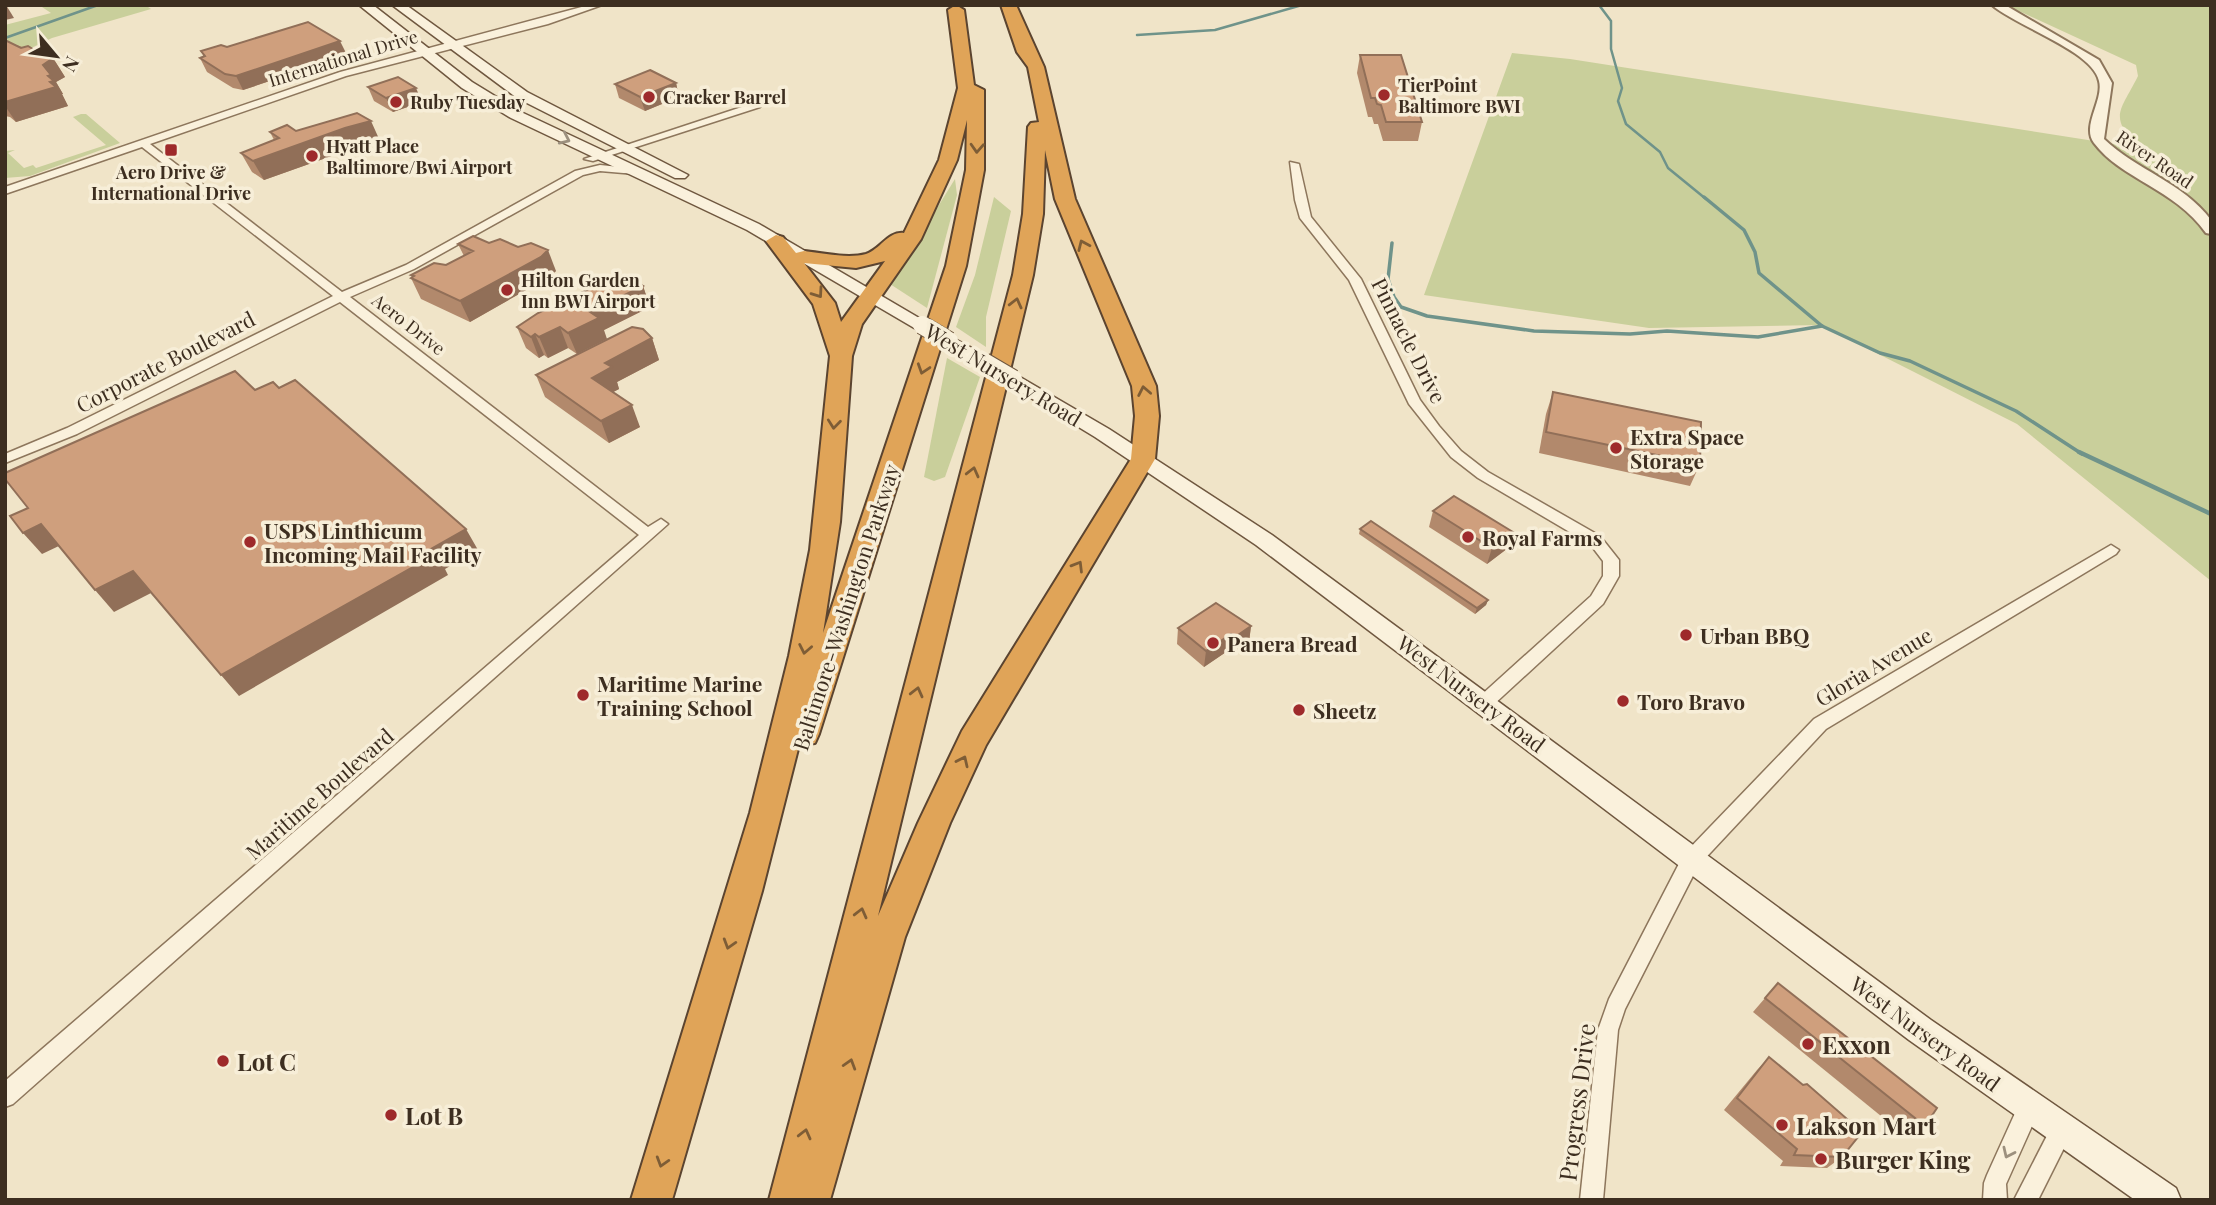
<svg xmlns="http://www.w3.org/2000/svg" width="2216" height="1205" font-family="'Playfair Display',serif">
<rect width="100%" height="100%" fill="#f0e4c8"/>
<g fill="#c9cf9b">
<path d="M39 5H145L151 9 52 38 25 51 5 54V25L51 13Z"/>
<path d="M2006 5H2211V581L2017 424 1821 325 1649 328 1424 295 1512 53 1570 59 2139 148C2108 116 2120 112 2138 76L2136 65Z"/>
<path d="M81 114H86L120 143 30 176 5 178V151L15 150 8 153 24 168 33 165 36 168 106 145 73 117Z"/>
<path d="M955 179 957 195 927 308 890 284Z"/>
<path d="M994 197 1011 211 986 317V347L956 327 975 275Z"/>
<path d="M947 358 980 377 945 477 934 481 924 477Z"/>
</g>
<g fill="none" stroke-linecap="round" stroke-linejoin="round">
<g stroke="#6f938a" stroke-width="2.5">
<path d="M1599 5 1611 21V49L1622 88 1618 101 1626 124 1660 152 1668 168 1706 199"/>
<path d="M1137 35 1215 30 1302 5"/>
<path d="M5 38 98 5"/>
</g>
<g stroke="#6f938a" stroke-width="3.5">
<path d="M1704 197 1744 230 1755 252 1759 273 1822 326 1880 353 1910 361 2016 411 2082 454"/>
<path d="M1392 243 1388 279 1394 297 1401 307 1427 316 1534 331 1630 334 1667 331 1758 337 1822 326"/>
</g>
<path stroke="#6f938a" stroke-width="4.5" d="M2079 452 2211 514"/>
<g stroke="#8d765c" stroke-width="3">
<g id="minor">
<path d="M589 5H602L548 24 346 76 150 144 342 292 406 265 575 171 600 165 639 169 640 171 635 174 600 171 583 175 414 269 350 297 648 527 661 519 668 524 13 1104 5 1107V1081L639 535 340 302 77 434 5 463V454L67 428 333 296 142 147 5 194V187L340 72Z"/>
<path d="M757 102 762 105 760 107 593 161 584 159Z"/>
<path d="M1290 162 1299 164 1311 217 1361 279 1420 400 1439 426 1461 451 1488 472 1600 536 1619 560V576L1603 604 1491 707H1479L1477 702 1479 697 1591 596 1603 576V561L1590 544 1478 478 1451 457 1409 404 1349 280 1300 218 1295 200Z"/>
<path d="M2111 545 2119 550 2116 554 1826 729 1698 866 1625 1009 1618 1030 1603 1200H1580L1598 1030 1609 999 1684 854 1814 719Z"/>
<path d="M2029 1097 2037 1100 2040 1108 2006 1184 2007 1200H1983L1984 1183 1987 1175 2021 1100Z"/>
<path d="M2062 1119 2070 1122 2073 1130 2038 1200H2014L2054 1122Z"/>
</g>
</g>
<g stroke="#8d765c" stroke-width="4">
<path id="tertiary" d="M1992 5H2005L2099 60 2112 83 2104 139C2136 170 2184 183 2211 220V234L2206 233C2174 188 2122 180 2094 143 2081 126 2104 100 2099 81 2093 51 2016 26 1992 5Z"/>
</g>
<g stroke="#6f573f" stroke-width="3">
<g id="secondary">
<path d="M359 5H373L472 82 521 112 759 224 931 325 928 329H916L747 230 511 118 462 88Z"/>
<path d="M392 5H406L527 92 688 175 685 178H675L517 98Z"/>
<path d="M949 336 991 358 993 362 984 368 977 366 943 345 940 341Z"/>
<path d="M1013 373 1109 429 1272 535 1931 1020 2176 1188 2181 1200H2135L1909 1040 1256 545 1095 437 1006 383 1004 379 1006 375Z"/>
</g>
</g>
<g stroke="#5b4430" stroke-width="4">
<g id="motorway">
<path d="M956 5 964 10 974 85 984 90V170L966 266 819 734 815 743 799 745 762 891 672 1200H631L750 813 789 656 810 550 830 356 813 304 766 241 776 235 783 237 796 253 804 251C824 253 847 259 866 254 881 249 888 231 904 233L939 160 958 88 948 10ZM967 120 966 170 946 266 823 633 840 522 852 356 862 324 921 239 957 160ZM885 261 841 322 835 303 804 263 856 268Z"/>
<path d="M1001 5H1016L1044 67 1075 199 1156 386 1159 416 1155 459 986 745 950 823 905 937 830 1200H769L1013 275 1023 214 1028 127 1031 123 1039 122 1028 67 1017 52ZM1045 150 1055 199 1132 386 1135 416 1131 459 962 731 918 823 878 916 1033 275 1043 214Z"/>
</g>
</g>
<use href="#minor" fill="#faf1dc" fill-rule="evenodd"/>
<use href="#tertiary" fill="#faf1dc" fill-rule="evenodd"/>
<use href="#secondary" fill="#faf1dc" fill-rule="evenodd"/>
<use href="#motorway" fill="#e0a458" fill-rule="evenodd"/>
<g stroke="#6f573f" stroke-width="20" stroke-linecap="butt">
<g id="secondary-bridge">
<path d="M922 325 949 341"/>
<path d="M984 362 1013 379"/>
</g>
</g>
<use href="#secondary-bridge" stroke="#faf1dc" stroke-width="18"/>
</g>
<g fill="#b2896c">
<path d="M5 41 53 58 65 77 56 82 63 94H62L68 106 16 122 10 117 5 116Z"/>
<path d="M227 47 347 55 243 90 233 88 207 72 200 58 204 57 201 51Z"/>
<path d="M1360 55 1422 122 1418 141H1383L1378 124H1374L1372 117H1368L1357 73Z"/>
<path d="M676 83 679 97 645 111 619 98 615 84Z"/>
<path d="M368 87 422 102 393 112 374 101Z"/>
<path d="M296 131 380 141 354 148 264 180 252 172 241 153 274 140 270 132Z"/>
<path d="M458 244 556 271 549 277 470 322 421 299 411 278 412 277 411 275 446 265 464 256Z"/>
<path d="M643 286 650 307 604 330 577 354 568 348 548 358 544 355 539 358 526 348 517 327Z"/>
<path d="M652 338 659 360 617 382 619 389 613 392 640 427 609 443 545 397 536 375Z"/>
<path d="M1553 392 1700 464 1690 486 1539 453 1546 414Z"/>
<path d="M1433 511 1508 548 1487 564 1429 527Z"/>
<path d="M1360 529 1488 600 1486 605 1475 614 1359 534Z"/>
<path d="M1251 626 1249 642 1233 653 1229 650 1204 667 1177 644 1178 628Z"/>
<path d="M1778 983 1925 1126 1908 1138 1753 1012Z"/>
<path d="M1769 1057 1842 1157 1827 1168 1780 1166 1783 1161 1724 1110 1757 1070Z"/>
</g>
<g fill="#916f58">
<path d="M5 5H6L14 18 5 20Z"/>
<path d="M340 41 347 55 243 90 236 76Z"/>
<path d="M53 58 65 77 56 82 63 94H62L68 106 16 122 5 106V102L43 65Z"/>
<path d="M676 83 679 97 645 111 640 97Z"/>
<path d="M416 88 422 102 393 112 386 98Z"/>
<path d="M371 121 380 141 354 148 264 180 253 161 345 128Z"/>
<path d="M548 250 556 271 549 277 470 322 460 301Z"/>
<path d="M643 286 650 307 604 330 607 339 577 354 568 333 590 312Z"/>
<path d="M560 327 568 348 548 358 539 337Z"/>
<path d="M535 334 544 355 539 358 531 337Z"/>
<path d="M652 338 659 360 617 382 619 389 600 399 592 378 605 363Z"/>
<path d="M632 405 640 427 609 443 601 421Z"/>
<path d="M41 524 61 545 42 554 23 533Z"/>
<path d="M466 529 478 550 445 569 448 575 239 696 221 675 431 549Z"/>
<path d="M1513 532 1508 548 1487 564 1492 548Z"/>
<path d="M133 571 151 593 114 612 95 590Z"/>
<path d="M1488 600 1486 605 1475 614 1477 608Z"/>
<path d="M1251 626 1249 642 1233 653 1235 637Z"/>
<path d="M1231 634 1229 650 1204 667 1206 651Z"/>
</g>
<g fill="#cf9f7d" stroke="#916f58" stroke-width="2">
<path d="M308 22 340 41 236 76 225 74 200 58 205 56 201 51 221 45 227 47Z"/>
<path d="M5 41H7L21 48 28 46 36 51 42 50 53 58 43 65 51 75 48 76 54 81 50 82 56 87 5 102Z"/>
<path d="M1360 55H1401L1422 122H1386L1381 105 1377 104 1375 98H1371Z"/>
<path d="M650 70 676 83 640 97 615 84Z"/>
<path d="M398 77 416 88 386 98 368 87Z"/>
<path d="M357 113 371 121 345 128 253 161 241 153 279 138 270 132 287 125 296 131Z"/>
<path d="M473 236 489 243 500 239 518 247 531 243 548 250 541 257 460 301 411 278 414 276 411 275 434 263 446 265 473 251 458 244Z"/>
<path d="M619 275H625L643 286 590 312 599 318 568 333 560 327 539 337 535 334 531 337 517 327 538 313Z"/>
<path d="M632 327 643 329 652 338 605 363 612 367 592 378 632 405 601 421 536 375Z"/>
<path d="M235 371 255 390 273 382 279 388 295 380 466 529 431 549 436 554 221 675 133 571 95 590 41 524 23 533 10 516 28 508 5 479V473Z"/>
<path d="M1553 392 1701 422 1700 464 1546 432Z"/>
<path d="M1454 496 1513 532 1492 548 1433 511Z"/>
<path d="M1371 521 1488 600 1477 608 1360 529Z"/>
<path d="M1216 603 1251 626 1235 637 1231 634 1206 651 1178 628Z"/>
<path d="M1778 983 1937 1108 1925 1126 1765 998Z"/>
<path d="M1769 1057 1803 1085 1807 1084 1862 1132 1842 1157 1794 1155 1797 1149 1737 1098Z"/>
</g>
<defs><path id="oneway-chevron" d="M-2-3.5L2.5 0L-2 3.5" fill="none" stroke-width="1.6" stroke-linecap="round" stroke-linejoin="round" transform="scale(1.75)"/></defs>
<g stroke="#9c907e">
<use href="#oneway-chevron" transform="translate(565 139) rotate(25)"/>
<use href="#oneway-chevron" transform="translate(2008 1153) rotate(115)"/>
</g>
<g stroke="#7e5d36">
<use href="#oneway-chevron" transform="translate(977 148) rotate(93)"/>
<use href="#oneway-chevron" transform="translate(1083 245) rotate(-114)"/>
<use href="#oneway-chevron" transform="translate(818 293) rotate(55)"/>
<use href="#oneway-chevron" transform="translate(1016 303) rotate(-76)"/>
<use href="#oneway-chevron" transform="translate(923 369) rotate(108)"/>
<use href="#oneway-chevron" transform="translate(1144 391) rotate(-101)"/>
<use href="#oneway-chevron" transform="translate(834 424) rotate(96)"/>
<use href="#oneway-chevron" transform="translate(973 472) rotate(-76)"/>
<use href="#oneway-chevron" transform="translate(1078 566) rotate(-59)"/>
<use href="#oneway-chevron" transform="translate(805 649) rotate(101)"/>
<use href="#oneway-chevron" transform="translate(917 692) rotate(-76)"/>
<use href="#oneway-chevron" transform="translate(963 761) rotate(-65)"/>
<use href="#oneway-chevron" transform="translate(861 913) rotate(-76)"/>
<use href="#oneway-chevron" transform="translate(729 944) rotate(107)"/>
<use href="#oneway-chevron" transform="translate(850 1064) rotate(-73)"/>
<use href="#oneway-chevron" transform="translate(805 1134) rotate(-76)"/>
<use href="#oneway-chevron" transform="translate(662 1162) rotate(107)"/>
</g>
<g fill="#9e2a2b" stroke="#f7eed8" stroke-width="2.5">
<circle cx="1384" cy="95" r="7"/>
<circle cx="649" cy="97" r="7"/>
<circle cx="396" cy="102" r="7"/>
<rect x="164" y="143" width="14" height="14" rx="3.5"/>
<circle cx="312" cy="156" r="7"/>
<circle cx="507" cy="290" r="7"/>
<circle cx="1616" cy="448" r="7"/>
<circle cx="1468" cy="537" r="7"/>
<circle cx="250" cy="542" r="7"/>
<circle cx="1686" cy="635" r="7"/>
<circle cx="1213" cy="643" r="7"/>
<circle cx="583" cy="695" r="7"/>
<circle cx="1623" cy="701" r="7"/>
<circle cx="1299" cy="710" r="7"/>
<circle cx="1808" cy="1044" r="7"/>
<circle cx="223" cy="1061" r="7"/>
<circle cx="391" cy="1115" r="7"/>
<circle cx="1782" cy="1125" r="7"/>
<circle cx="1821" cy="1159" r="7"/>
</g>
<g text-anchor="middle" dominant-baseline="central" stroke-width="7" stroke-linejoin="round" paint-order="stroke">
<g font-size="18" fill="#3d2e20" stroke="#f7eed8">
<text transform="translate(343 58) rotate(-17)">International Drive</text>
<text transform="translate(2155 159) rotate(34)">River Road</text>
<text transform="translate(409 324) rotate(38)">Aero Drive</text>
</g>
<g font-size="18" font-weight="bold" fill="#3d2e20" stroke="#f7eed8" text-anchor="start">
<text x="1398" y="85">TierPoint<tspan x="1398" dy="21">Baltimore BWI</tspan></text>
<text x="663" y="97">Cracker Barrel</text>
<text x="410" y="102">Ruby Tuesday</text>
<text x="326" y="146">Hyatt Place<tspan x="326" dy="21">Baltimore/Bwi Airport</tspan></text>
<text x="171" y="172" text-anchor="middle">Aero Drive &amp;<tspan x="171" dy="21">International Drive</tspan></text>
<text x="521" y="280">Hilton Garden<tspan x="521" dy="21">Inn BWI Airport</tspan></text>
</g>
<g font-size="21" fill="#3d2e20" stroke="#f7eed8">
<text transform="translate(1410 340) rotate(63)">Pinnacle Drive</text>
<text transform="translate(165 361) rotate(-27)">Corporate Boulevard</text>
<text transform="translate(1004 374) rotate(31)">West Nursery Road</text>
<text transform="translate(845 607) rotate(-72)">Baltimore-Washington Parkway</text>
<text transform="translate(1873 666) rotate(-31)">Gloria Avenue</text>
<text transform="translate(1472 693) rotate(37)">West Nursery Road</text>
<text transform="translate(319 793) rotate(-41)">Maritime Boulevard</text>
<text transform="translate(1926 1033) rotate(36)">West Nursery Road</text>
</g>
<g font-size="21" font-weight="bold" fill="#3d2e20" stroke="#f7eed8" text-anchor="start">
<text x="1630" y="436">Extra Space<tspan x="1630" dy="24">Storage</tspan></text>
<text x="264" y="530">USPS Linthicum<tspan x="264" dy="24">Incoming Mail Facility</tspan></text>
<text x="1482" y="537">Royal Farms</text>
<text x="1700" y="635">Urban BBQ</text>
<text x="1227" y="643">Panera Bread</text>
<text x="597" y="683">Maritime Marine<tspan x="597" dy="24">Training School</tspan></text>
<text x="1637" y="701">Toro Bravo</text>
<text x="1313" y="710">Sheetz</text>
</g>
<g font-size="24" font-weight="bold" fill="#3d2e20" stroke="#f7eed8" text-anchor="start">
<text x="1822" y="1044">Exxon</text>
<text x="237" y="1061">Lot C</text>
<text x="405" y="1115">Lot B</text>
<text x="1796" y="1125">Lakson Mart</text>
<text x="1835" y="1159">Burger King</text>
</g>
<g font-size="24" fill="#3d2e20" stroke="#f7eed8">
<text transform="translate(1576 1102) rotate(-83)">Progress Drive</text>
</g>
</g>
<rect width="2216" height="1205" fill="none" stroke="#3d2e20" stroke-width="14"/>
<g transform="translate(56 56) rotate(119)" stroke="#f7eed8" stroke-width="5" paint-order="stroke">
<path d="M0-5L12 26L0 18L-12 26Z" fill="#3d2e20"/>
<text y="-10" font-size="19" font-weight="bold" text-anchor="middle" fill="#3d2e20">N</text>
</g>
</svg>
